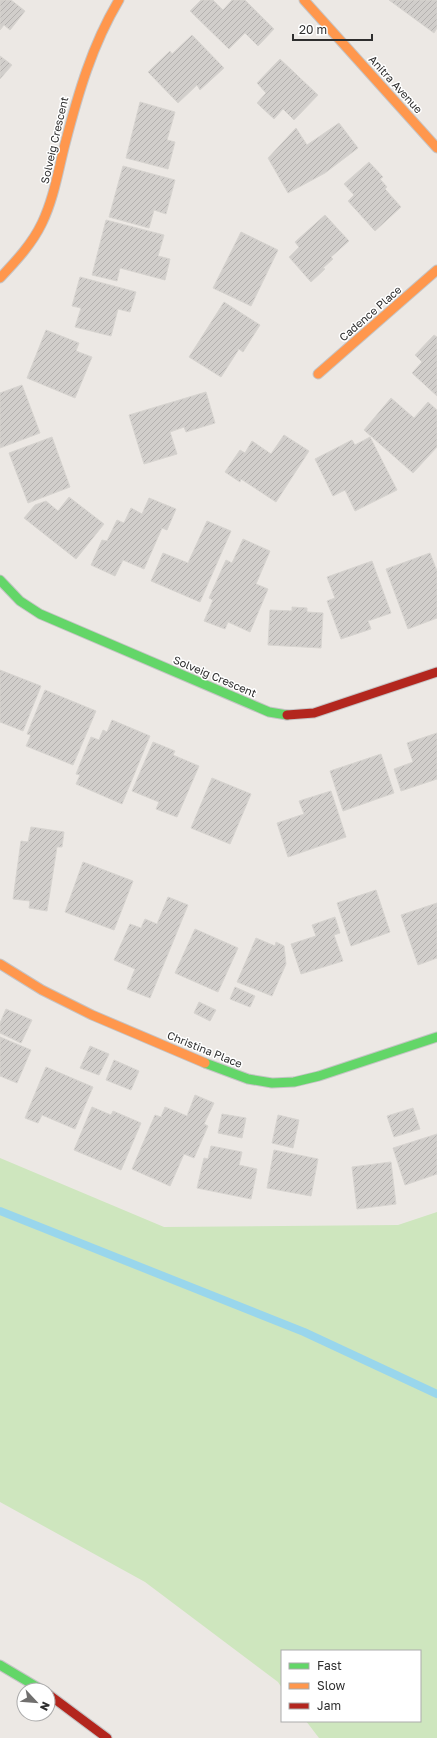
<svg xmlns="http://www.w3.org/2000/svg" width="437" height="1738" font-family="'Golos Text',sans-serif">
<defs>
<pattern id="building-hatch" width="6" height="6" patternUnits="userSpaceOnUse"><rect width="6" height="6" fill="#d1cecb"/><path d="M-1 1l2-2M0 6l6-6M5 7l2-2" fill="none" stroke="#b4b1af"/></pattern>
</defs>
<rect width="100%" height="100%" fill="#ece8e4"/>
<path fill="#cee6be" d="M0 1158 164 1227 398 1225 437 1212V1738H319L306 1721H420V1651H282V1688L278 1682 145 1582 0 1502Z"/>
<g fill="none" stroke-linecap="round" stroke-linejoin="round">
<path stroke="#99d6ec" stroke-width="8" d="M0 1211 304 1332 437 1394"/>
</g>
<g fill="url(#building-hatch)" stroke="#d7d4d0">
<path d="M0 0H11L25 11 10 30 4 25 0 30Z"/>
<path d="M201 0H213L223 10 232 0H245L274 29 258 46 245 33 229 49 190 11Z"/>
<path d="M389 0H437V28L434 33Z"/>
<path d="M192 35 224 68 200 90 197 85 178 103 148 72 170 51 172 54Z"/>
<path d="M0 56 12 65 0 79Z"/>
<path d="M280 59 318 95 294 120 283 109 274 119 257 103 266 93 257 83Z"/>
<path d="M140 102 175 112 167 140 175 142 168 169 126 158Z"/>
<path d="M339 123 358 148 325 173 288 193 268 158 296 128 307 145Z"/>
<path d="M369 162 383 177 380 179 387 187 385 189 401 207 375 231 348 201 354 195 344 184Z"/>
<path d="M123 166 175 180 166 214 154 210 149 228 109 217Z"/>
<path d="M325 215 349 241 331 257 333 259 323 268 325 269 311 282 289 257 299 247 295 242Z"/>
<path d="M106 220 164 235 158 256 170 259 165 280 120 268 117 281 92 275Z"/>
<path d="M241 232 278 250 251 306 213 288Z"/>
<path d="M80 277 136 292 130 312 118 309 111 336 75 327 81 308 72 306Z"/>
<path d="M224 302 260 325 243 352 239 349 221 377 189 357Z"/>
<path d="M46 330 79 343 76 351 92 357 75 398 27 378Z"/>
<path d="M434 335 437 337V396L412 373 422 362 415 355Z"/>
<path d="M22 385 40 433 0 448V393Z"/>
<path d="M206 392 215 423 186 432 184 427 170 432 177 454 144 464 129 415Z"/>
<path d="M391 398 414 418 428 402 437 410V447L413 473 364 430Z"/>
<path d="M284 435 309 451 276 502 241 479 240 482 225 472 240 450 245 453 252 441 271 454Z"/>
<path d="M52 437 70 487 28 503 9 453Z"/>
<path d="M370 437 397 490 355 511 345 490 333 496 315 459 352 440 355 445Z"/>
<path d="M69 497 104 524 76 559 24 518 35 505 46 501 58 511Z"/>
<path d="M149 498 176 509 167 530 162 528 144 569 123 560 115 576 91 565 102 540 107 541 117 520 124 523 131 508 142 514Z"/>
<path d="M207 521 231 531 200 602 151 581 163 553 188 563Z"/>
<path d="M243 539 270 551 256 584 268 589 250 632 228 622 225 629 204 621 213 600 209 598 226 560 232 563Z"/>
<path d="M430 553 437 571V618L408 629 386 569Z"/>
<path d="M372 561 391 613 368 621 371 629 341 639 327 601 335 598 327 577Z"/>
<path d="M292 607 307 608V612L323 613 321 648 268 645 270 610 292 611Z"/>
<path d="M0 670 41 686 23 731 0 722Z"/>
<path d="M45 690 96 711 73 765 26 746 31 735 27 734Z"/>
<path d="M112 720 150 736 122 804 76 784 80 775 76 774 91 737 99 740 103 730 107 732Z"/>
<path d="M437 733V779L401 791 394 769 413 762 407 743Z"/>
<path d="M153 742 175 751 173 755 199 766 177 817 156 809 159 802 132 791Z"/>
<path d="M381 754 394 793 343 811 330 771Z"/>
<path d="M212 778 251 794 230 844 191 828Z"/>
<path d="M331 791 346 837 288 857 277 823 304 814 299 801Z"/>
<path d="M31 827 64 832 62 847H57L47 911 29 908 30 901 13 899 21 841 28 842Z"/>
<path d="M83 862 133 881 114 930 65 912Z"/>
<path d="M376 890 390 932 351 946 337 903Z"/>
<path d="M168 897 188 905 150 998 127 989 135 969 114 960 130 924 141 928 145 919 157 924Z"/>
<path d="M437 903V958L418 965 401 915Z"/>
<path d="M335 917 340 933 334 935 343 961 301 974 291 944 316 936 312 925Z"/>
<path d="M195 929 238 948 218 992 175 973Z"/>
<path d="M256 938 275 946 276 942 284 946 286 964 272 996 237 982Z"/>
<path d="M235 987 255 996 250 1007 230 999Z"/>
<path d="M199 1002 216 1010 210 1021 194 1013Z"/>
<path d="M6 1009 32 1020 21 1043 0 1033V1023Z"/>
<path d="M0 1037 31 1050 17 1083 0 1076Z"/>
<path d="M90 1046 109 1054 99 1075 80 1068Z"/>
<path d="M114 1060 139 1071 131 1090 106 1080Z"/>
<path d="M46 1067 93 1087 75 1129 42 1115 38 1123 25 1118Z"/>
<path d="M195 1095 214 1103 204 1124 208 1126 194 1158 184 1154 170 1186 132 1169 155 1115 161 1117 165 1107 187 1116Z"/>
<path d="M92 1107 111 1115 113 1111 141 1123 121 1170 74 1150Z"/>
<path d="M413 1108 420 1129 394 1137 387 1116Z"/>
<path d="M222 1114 246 1118 242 1138 218 1133Z"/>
<path d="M278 1115 299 1120 293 1148 272 1143Z"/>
<path d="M437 1134V1174L405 1185 393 1148Z"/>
<path d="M211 1146 242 1152 239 1165 257 1169 251 1199 197 1188 204 1158 208 1159Z"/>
<path d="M274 1150 318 1159 311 1196 267 1188Z"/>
<path d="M391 1162 396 1204 357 1209 352 1167Z"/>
</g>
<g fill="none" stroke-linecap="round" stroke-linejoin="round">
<g stroke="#c5c4c5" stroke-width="11">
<g id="fast">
<path d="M0 580 20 601 40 614 269 712 287 715"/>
<path d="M205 1063 248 1079 272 1083 294 1082 319 1076 437 1037"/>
<path d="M0 1665 42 1690"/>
</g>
</g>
<g stroke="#c5c4c5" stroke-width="11">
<g id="slow">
<path d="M304 0 437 148"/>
<path d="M0 278C16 261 32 244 42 223 54 198 58 171 65 144 78 94 92 45 119 0"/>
<path d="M318 374 437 270"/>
<path d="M0 964 42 990 92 1015 205 1063"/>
</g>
</g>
<g stroke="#c5c4c5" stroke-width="11">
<g id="jam">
<path d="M287 715 314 713 437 672"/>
<path d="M48 1694 107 1738"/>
</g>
</g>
<use href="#fast" stroke="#63d668" stroke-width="9"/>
<use href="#slow" stroke="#ff974d" stroke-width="9"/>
<use href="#jam" stroke="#b3261e" stroke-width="9"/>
</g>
<g text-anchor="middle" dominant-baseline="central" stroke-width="3" stroke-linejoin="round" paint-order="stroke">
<g font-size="11" fill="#2e2e2e" stroke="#fff">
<text transform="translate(396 84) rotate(48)">Anitra Avenue</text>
<text transform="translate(54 140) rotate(-77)">Solveig Crescent</text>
<text transform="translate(370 313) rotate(-41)">Cadence Place</text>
<text transform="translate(215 676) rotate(23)">Solveig Crescent</text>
<text transform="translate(205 1049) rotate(22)">Christina Place</text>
</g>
</g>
<rect x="281" y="1650" width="140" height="72" fill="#ffffff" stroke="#ababab"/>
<rect x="289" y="1663" width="20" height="6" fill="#63d668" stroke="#ababab"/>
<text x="317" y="1670" font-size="12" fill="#2e2e2e">Fast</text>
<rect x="289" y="1683" width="20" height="6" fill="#ff974d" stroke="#ababab"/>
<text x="317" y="1690" font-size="12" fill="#2e2e2e">Slow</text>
<rect x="289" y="1703" width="20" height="6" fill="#b3261e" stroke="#ababab"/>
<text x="317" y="1710" font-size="12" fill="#2e2e2e">Jam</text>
<g transform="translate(36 1702) rotate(116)"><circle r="19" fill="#ffffff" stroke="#ababab"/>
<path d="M0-3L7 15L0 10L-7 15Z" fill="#706f6e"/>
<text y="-6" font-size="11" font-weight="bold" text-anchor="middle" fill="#2e2e2e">N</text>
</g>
<path d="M293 34v6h79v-6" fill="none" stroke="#2e2e2e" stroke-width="2"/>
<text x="299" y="34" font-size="12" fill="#2e2e2e" stroke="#ffffff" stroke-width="3" paint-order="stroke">20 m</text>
</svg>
